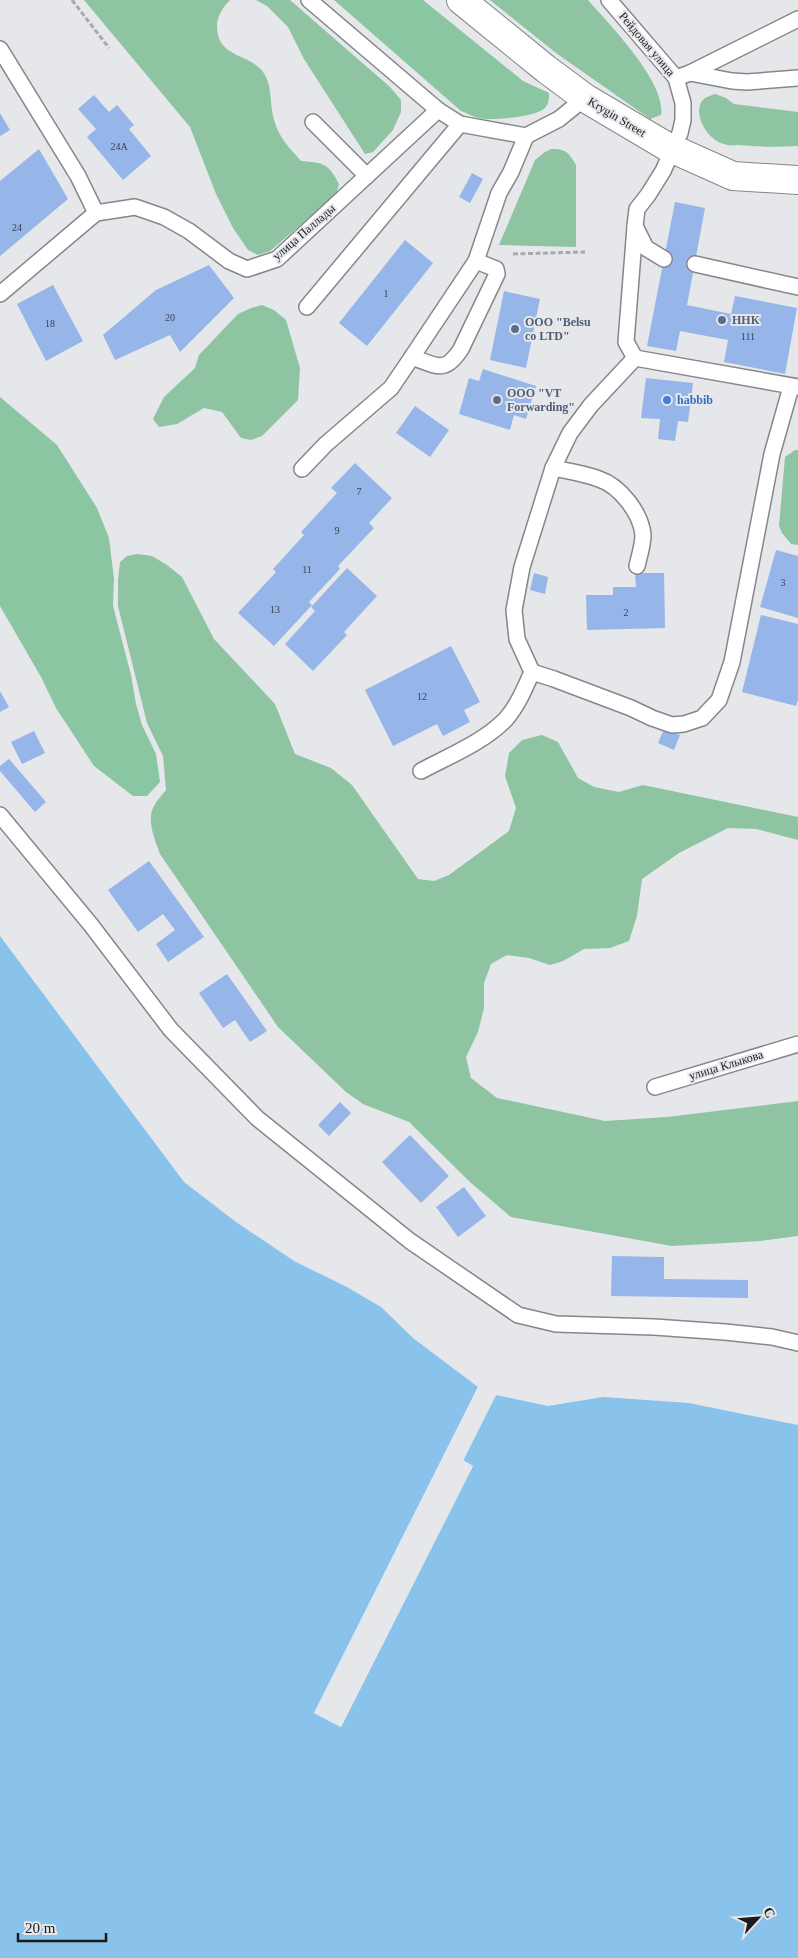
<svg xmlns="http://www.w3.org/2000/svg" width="798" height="1958" font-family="Georgia,serif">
<rect width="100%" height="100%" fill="#e5e7eb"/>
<g fill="#8ec4a2">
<path d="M84 0H230C223 7 217 16 217 26 217 60 252 52 265 75 272 88 270 103 273 116 278 137 288 146 301 161 324 163 328 163 339 184L336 195 270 251 258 255 248 250 233 228 216 194 190 127Z"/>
<path d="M256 0H290L390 87 401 100V112L393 130 373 152 365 154 304 59 288 27 267 6Z"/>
<path d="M490 0H588C609 24 667 83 661 115L650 119 556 53Z"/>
<path d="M715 94 726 98 734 104 798 112V146C778 147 759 147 739 145 735 145 728 146 724 144 711 141 700 125 699 112 699 100 705 97 715 94Z"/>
<path d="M551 149C566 148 569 153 576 165V247L499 245 535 160 545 152Z"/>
<path d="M262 305 274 310 286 320 300 368 298 400 262 436 251 440 241 438 222 412 204 408 177 424 159 427 153 419 164 397 195 368 199 355 238 314 251 308Z"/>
<path d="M795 450H798V545L791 544 782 533 779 526 785 457Z"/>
<path d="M137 554 152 556 167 565 182 577 214 639 275 704 295 754 331 768 352 785 418 879 434 881 449 875 509 831 516 808 505 776 509 753 522 740 542 735 558 742 578 778 594 787 619 792 643 785 798 817V840L756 829 728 828 679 853 642 879 637 916 629 941 610 948 584 949 563 961 550 965 529 958 507 955 491 964 484 983V1008L478 1032 466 1057 471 1078 497 1098 605 1121 667 1117 798 1101V1236L761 1241 672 1246 511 1217 470 1182 409 1122 363 1104 346 1092 278 1027 160 854C155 840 146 820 154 806 157 800 162 795 166 790L163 756 147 723 118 606V580L120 562 127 556Z"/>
</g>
<g fill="#8ac6a1">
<path d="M334 0H423L523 81 549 93C549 99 549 103 545 108 536 117 492 121 479 118 473 117 467 113 461 111Z"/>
<path d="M0 397 57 445 97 508 109 538 114 579 113 606 131 675 136 704 142 725 156 754 160 782 147 796H133L94 766 56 708 41 677 0 606Z"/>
</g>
<path fill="#89c3eb" d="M0 936 184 1182 236 1222 294 1261 347 1287 381 1307 413 1338 478 1387 314 1713 341 1727 473 1466 463 1461 496 1395 548 1406 603 1397 689 1403 798 1425V1958H0Z"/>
<path fill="#e5e7eb" d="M478 1387 481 1388 318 1712 340 1724 469 1467 461 1463V1460L493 1394 496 1395 463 1460 473 1466 341 1727 314 1713Z"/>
<g fill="#96b5e8">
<path d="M94 95 109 112 117 105 134 125 129 129 151 156 123 180 87 137 96 129 78 109Z"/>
<path d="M0 113 10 130 0 136Z"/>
<path d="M39 149 68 199 0 256V181Z"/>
<path d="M472 173 483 179 470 203 459 197Z"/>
<path d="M675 202 705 208 687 305 731 314 735 296 797 308 785 374 724 362 728 340 680 331 676 351 647 346Z"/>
<path d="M405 240 433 263 367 346 339 323Z"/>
<path d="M209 265 234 298 180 352 170 335 115 360 103 335 156 290Z"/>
<path d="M53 285 83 341 46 361 17 304Z"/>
<path d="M504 291 540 299 526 368 490 360Z"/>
<path d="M483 369 536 386 526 419 514 415 510 430 459 414 469 378 479 381Z"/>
<path d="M646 378 693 383 688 422 678 421 675 441 658 439 660 419 641 418Z"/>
<path d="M415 406 449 430 430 457 396 433Z"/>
<path d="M355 463 392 498 369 523 374 528 338 566 340 569 309 602 312 605 274 646 238 613 276 572 273 569 304 535 301 532 337 493 331 488Z"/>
<path d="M776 550 798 556V618L760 607Z"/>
<path d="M347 568 377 596 344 632 347 635 313 671 285 644 315 611 311 607Z"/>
<path d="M534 573 548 577 545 594 530 590Z"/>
<path d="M635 573H664L665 628 587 630 586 595H613V587H636Z"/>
<path d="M761 615 798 624V700L796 706 742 692Z"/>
<path d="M451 646 480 702 464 710 470 722 443 736 437 724 393 746 365 690Z"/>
<path d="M0 691 9 707 0 712Z"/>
<path d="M664 729 680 735 674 750 658 743Z"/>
<path d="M34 731 45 753 22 764 11 742Z"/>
<path d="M9 759 46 802 35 812 0 771V766Z"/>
<path d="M149 861 204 937 168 962 156 944 175 930 163 914 138 932 108 890Z"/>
<path d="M227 974 267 1031 250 1042 235 1020 223 1028 199 993Z"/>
<path d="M340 1102 351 1113 329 1136 318 1125Z"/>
<path d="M410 1135 449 1176 421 1203 382 1162Z"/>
<path d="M464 1187 486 1216 458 1237 436 1207Z"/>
<path d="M612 1256 664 1257V1279L748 1280V1298L611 1296Z"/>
</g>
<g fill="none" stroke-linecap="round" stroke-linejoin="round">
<g stroke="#85878a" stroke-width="18">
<g id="service">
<path d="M309 0 438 110"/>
<path d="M609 0 676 78 683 103V120L680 133 663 171 648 195 637 209 635 226 646 248 664 259"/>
<path d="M0 49 78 176 96 213"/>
<path d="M690 73 732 81 747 82 798 78"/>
<path d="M676 78 690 73 798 19"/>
<path d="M313 122 367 176"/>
<path d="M635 227 626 342 635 358 798 387"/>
<path d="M695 264 798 287"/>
<path d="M0 294 96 213 135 207 164 217 189 231 229 261 247 269 277 259 438 110 460 124 526 136 559 119 585 98"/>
<path d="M307 307 460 124"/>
<path d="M412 357C437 366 445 374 461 349L497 274 496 269 476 261"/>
<path d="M553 468C568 471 585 474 599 479 620 486 641 513 643 535 643 545 639 557 637 566"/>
<path d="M302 469 326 444 391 388 412 357 476 261 499 193 511 172 526 136"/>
<path d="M532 672 554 679 631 708 652 718 672 725 684 724 702 718 719 700 732 662 772 454 791 387"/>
<path d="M421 771C449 756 484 742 506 719 518 705 525 688 532 672L517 639 514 610 522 567 553 468 570 433 591 405 635 358"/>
<path d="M0 815 91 925 171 1030 257 1118 410 1241 518 1315 556 1324 654 1327 725 1332 772 1337 798 1343"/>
<path d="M655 1087 798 1044"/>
</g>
</g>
<g stroke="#85878a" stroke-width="30">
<path id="secondary" d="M461 0 546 69 585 98 666 146 733 176 798 180"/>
</g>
<g stroke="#a8a9ad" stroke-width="3" stroke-dasharray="5 2.5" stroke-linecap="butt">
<path d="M72 0 109 48"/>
<path d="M513 254 585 252"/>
</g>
<use href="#service" stroke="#fff" stroke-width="15"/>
<use href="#secondary" stroke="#fff" stroke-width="28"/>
</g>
<g fill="#5c6f8a" stroke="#e5e7eb" stroke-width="2">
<circle cx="722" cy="320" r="5"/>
<circle cx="515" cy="329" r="5"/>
<circle cx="497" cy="400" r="5"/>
</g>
<circle fill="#3f7fe0" stroke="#e5e7eb" stroke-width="2" cx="667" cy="400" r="5"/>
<g text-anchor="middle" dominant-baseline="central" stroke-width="4" stroke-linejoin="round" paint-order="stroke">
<g font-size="10" fill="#3a4250">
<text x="119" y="146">24А</text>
<text x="17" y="227">24</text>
<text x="386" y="293">1</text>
<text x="170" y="317">20</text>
<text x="50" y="323">18</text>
<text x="748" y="336">111</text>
<text x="359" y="491">7</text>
<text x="337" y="530">9</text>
<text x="307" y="569">11</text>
<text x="783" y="582">3</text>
<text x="275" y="609">13</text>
<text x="626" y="612">2</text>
<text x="422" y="696">12</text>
</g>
<g font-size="12" fill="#1b1b1d" stroke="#e5e7eb">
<text transform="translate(647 44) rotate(50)">Рейдовая улица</text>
<text transform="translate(617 117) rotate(31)">Krygin Street</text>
<text transform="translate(304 232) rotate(-41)">улица Паллады</text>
<text transform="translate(726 1065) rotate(-17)">улица Клыкова</text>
</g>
<g font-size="12" font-weight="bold" fill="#4e5e75" stroke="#e5e7eb" text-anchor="start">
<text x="732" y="320">ННК</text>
<text x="525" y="322">OOO "Belsu<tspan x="525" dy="14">co LTD"</tspan></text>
<text x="507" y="393">OOO "VT<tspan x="507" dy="14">Forwarding"</tspan></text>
</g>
<g font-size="12" font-weight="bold" fill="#366cbe" stroke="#e5e7eb" text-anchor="start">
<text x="677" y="400">habbib</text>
</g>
</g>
<g transform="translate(758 1918) rotate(64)" stroke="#e5e7eb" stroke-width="4" paint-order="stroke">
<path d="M0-4L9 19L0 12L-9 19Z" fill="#1b1b1d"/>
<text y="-8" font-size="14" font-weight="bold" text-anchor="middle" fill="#1b1b1d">С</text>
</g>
<path d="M18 1933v8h88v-8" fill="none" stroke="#1b1b1d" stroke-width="2.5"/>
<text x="25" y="1933" font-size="15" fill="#1b1b1d" stroke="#e5e7eb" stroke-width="4" paint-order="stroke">20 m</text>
</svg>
